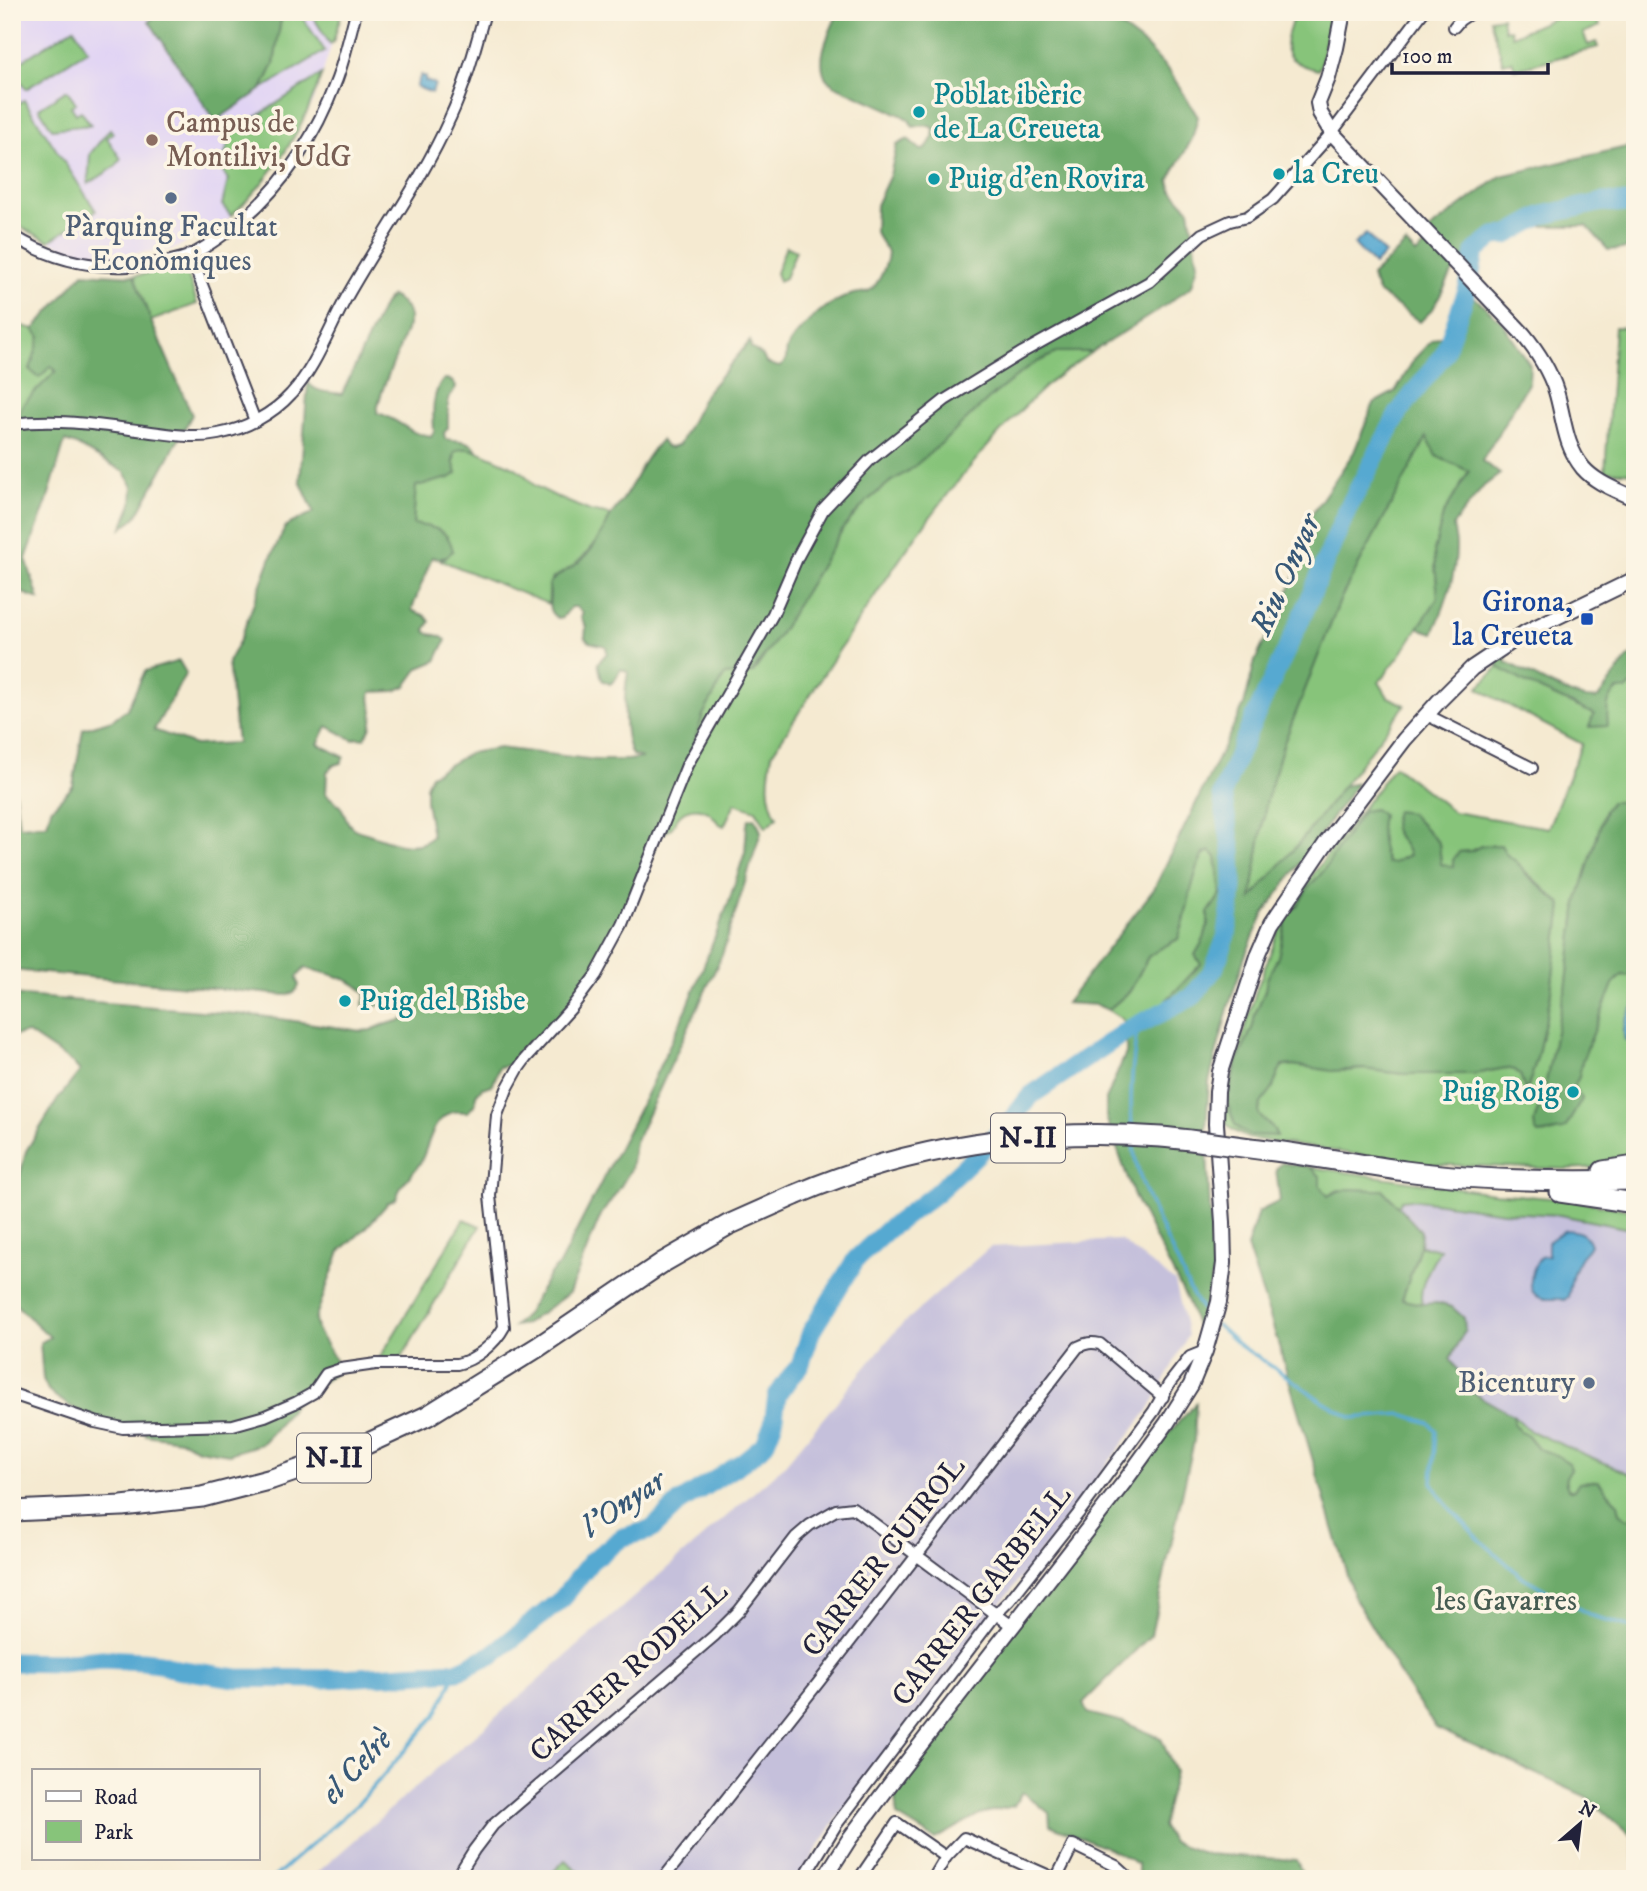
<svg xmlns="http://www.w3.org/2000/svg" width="1647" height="1891" font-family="'IM FELL DW Pica',serif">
<rect width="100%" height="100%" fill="#fcf5e5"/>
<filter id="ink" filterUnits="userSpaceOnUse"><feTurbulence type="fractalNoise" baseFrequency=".0143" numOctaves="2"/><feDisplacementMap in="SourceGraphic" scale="14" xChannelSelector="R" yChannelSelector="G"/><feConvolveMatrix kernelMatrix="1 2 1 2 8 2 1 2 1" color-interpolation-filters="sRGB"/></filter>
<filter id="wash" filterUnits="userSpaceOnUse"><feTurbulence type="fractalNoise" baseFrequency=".00686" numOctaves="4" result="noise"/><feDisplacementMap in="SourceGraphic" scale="28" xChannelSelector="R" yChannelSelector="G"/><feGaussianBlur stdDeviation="1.57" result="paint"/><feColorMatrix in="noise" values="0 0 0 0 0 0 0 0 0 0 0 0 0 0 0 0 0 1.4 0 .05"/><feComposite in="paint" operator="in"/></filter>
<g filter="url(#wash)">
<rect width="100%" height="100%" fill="#f5ead1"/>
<path fill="#e1d4f4" d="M12 12H342L314 100 300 127 269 175 247 200 227 220 174 249 98 257 67 250 18 223 12 218Z"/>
<g fill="#c5c0db">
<path d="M1402 1199H1411L1504 1212 1560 1215 1635 1230V1476L1530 1431 1514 1416 1472 1392 1449 1359 1465 1330 1437 1303 1422 1304 1420 1296 1422 1287 1440 1249 1420 1246 1421 1231 1398 1206Z"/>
<path d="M1120 1240 1175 1282 1188 1335 1150 1408 833 1824 798 1879H310L782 1468 897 1329 990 1247Z"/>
</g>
<g fill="#87c47a" stroke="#54735a" stroke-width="2" fill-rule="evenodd">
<path d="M282 12H299L325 51 262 89 274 64Z"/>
<path d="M310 12H342L333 42 330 44Z"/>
<path d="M1295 12H1323L1329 18C1329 32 1325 40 1323 54 1321 61 1323 64 1318 70 1276 60 1284 45 1295 12Z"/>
<path d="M1568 12H1594L1600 26 1583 33 1588 45 1596 42 1598 47 1515 69 1512 61 1503 63 1490 19 1502 17 1504 30 1510 29 1512 36Z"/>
<path d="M74 28 88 50 26 89 12 67Z"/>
<path d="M322 74C304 128 273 177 231 216L222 205 228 180 221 169 228 144 224 138Z"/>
<path d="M67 90 76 103 71 106 76 114 81 111 91 125 52 129 39 108Z"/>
<path d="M24 100 96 211 49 241 24 229 12 221V108Z"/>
<path d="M110 129 113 133 107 138 121 159 115 167 88 184 90 154Z"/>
<path d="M786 246 796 251 785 278 779 281 776 273Z"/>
<path d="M178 268 187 272 197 304 151 321 134 276Z"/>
<path d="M12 323 34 329 40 337 30 370 51 366 56 371 23 404 19 413 12 415Z"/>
<path d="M1615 327 1635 329V473L1605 471Z"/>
<path d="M1058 352H1092C1078 362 1062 372 1049 383 935 488 856 626 772 754 768 777 765 796 777 817L766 827 756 810 735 803 724 826C715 823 715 816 708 812 698 806 685 808 678 817 675 821 675 824 672 827 668 831 662 834 658 837L687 765 703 714 725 674 753 673 779 635 844 527 866 502 890 482 910 470 993 395 1031 365Z"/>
<path d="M1427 436 1436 456 1469 471 1443 515 1434 551 1438 598 1401 654 1379 682 1388 697 1405 705 1305 836 1251 900 1266 803 1282 748 1341 598Z"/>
<path d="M461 448 473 449 514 467 523 473 535 486 559 498 590 511 611 515C602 537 587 556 568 570 564 573 557 575 553 578 547 583 550 596 548 604L440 560 445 558 413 524 416 485 433 482 447 477 454 463 455 452Z"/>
<path d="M1498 667 1530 685 1594 714 1590 726H1607C1607 713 1604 696 1619 690 1626 687 1630 688 1635 682V842C1620 833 1626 828 1625 814 1625 812 1623 805 1622 802L1605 810 1577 903 1566 990 1562 1002 1544 1092 1534 1122 1538 1134C1568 1133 1568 1122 1582 1099L1574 1086 1579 1077 1582 1061 1613 984 1621 975 1635 976V1162L1606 1167 1564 1169 1420 1164 1248 1138C1238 1133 1227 1129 1224 1118L1229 1084 1256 991 1283 920 1314 873 1394 766 1454 812 1548 828 1582 744 1498 700 1478 688ZM1410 813 1439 843 1441 864 1453 868 1459 852 1471 851 1481 846H1496C1519 865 1540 885 1562 905L1550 999 1537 1058 1527 1092 1520 1075 1515 1070 1506 1068 1474 1074H1403L1363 1069 1347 1071 1293 1065 1281 1067C1277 1073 1275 1083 1272 1089 1266 1098 1258 1102 1259 1115L1273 1128 1277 1136 1249 1135 1227 1103 1237 1063 1253 1026 1255 1014 1265 991 1267 979 1278 957 1287 917 1297 906 1308 888 1321 874 1354 824H1380V844L1387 863H1393L1409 855 1405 845 1395 833Z"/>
<path d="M1210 850 1216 857 1221 894 1208 913V925L1204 940 1195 955 1201 964C1176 989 1161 1013 1126 1026L1122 1019 1108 1010 1130 991 1148 957 1161 948 1178 939C1180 932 1184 925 1185 918 1190 900 1192 859 1210 850Z"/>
<path d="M1310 1167 1494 1193 1572 1200 1635 1211V1230L1560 1215 1504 1212 1411 1199 1402 1200 1398 1206 1383 1190H1338L1328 1196 1320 1186 1319 1176Z"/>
<path d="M464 1219 480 1226 398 1364H376Z"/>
<path d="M1420 1246 1440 1249C1432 1265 1417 1286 1422 1304L1402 1300Z"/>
<path d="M1514 1416 1530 1431 1635 1476V1518L1627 1519 1620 1513 1618 1504 1598 1481 1579 1482 1574 1490H1569C1563 1481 1565 1477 1571 1469L1556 1455 1539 1449 1528 1435 1520 1432 1513 1423Z"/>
<path d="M565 1860 588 1879H546Z"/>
</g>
<g fill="#6daa6a" stroke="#486652" stroke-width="2">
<path d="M162 12H282L274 64 262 89 215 121 149 21Z"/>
<path d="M838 12H1101L1146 46 1170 72 1198 117 1192 139 1169 180 1172 191 1189 209 1198 264 1192 286 1157 311 1092 352H1058L1031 365 993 395 943 442 910 470 890 482 866 502 844 527 779 635 752 673 725 675 703 715 687 765 623 925 560 1021 532 1039 519 1050 510 1065 499 1067 493 1085 482 1088 476 1095 475 1104 468 1112C463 1112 456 1111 452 1112 430 1121 430 1145 420 1163 411 1178 401 1181 396 1199L388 1203 367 1227 340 1251 315 1319 317 1330 341 1369 295 1403 276 1428 261 1444 229 1454 198 1449 180 1440 146 1435 142 1429 95 1422 56 1397 48 1390 43 1379 40 1343 50 1337 12 1301V1243L15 1195 26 1151 58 1099 80 1071 73 1063 28 1033 12 1036V995L261 1016 361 1031 371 1030 383 1025 413 1017 416 1011C401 1005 383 1000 369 1009H364L363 1003 366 994C351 976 326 974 305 968L297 977 299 986 294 993 285 995 12 970V769L19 826 47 824 51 809 73 786 83 729 112 720 127 709 145 671 179 661 186 673 154 730 195 745 237 743 228 662 240 640 271 557 286 526 314 512 300 481 308 382C315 393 330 392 342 394L384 304 391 296C399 300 408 307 409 317 410 323 406 331 403 338 396 360 379 391 377 413 391 416 401 425 414 432 419 435 424 434 431 436L434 431C433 414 431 393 444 379 451 379 453 382 456 387L448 400V428L444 433 445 439C457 441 472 439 478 452 470 448 463 447 455 452L453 461 457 473 450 478 416 486 413 524C434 528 448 527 453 551 445 558 442 560 432 557L412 609 413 611C420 614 426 614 430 622L425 630 427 633 440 636 446 640 436 661 419 668 406 686 395 691 371 692C369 699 371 702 372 710 374 720 370 731 364 739L358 738 353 740 327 726 318 744 344 757 341 763 334 765 327 772 326 794C331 799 338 803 342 809 346 815 346 824 353 828 357 831 364 832 369 834 387 840 417 854 432 836L426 801V786L431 775 470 753 499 748 596 760H628L642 758 632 755C622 736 624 693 628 672L621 669 615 680 610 684 602 680 598 663 607 653 606 646 589 642 585 638 586 627 581 617 583 613 576 607H571L563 617 558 618C548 613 549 606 550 596 550 592 549 588 549 585 551 577 576 566 583 559 593 549 604 530 610 517 613 511 619 506 623 499 637 478 643 459 661 440L666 447 671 448 679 445 705 394 750 341 751 348 763 356 766 363 779 367C789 361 785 358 787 349 790 339 811 319 819 312 828 305 842 298 853 294 858 293 864 293 869 291 879 285 887 264 888 253L875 232 876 205 890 175 897 145 908 139 921 150 926 149 933 137 934 128 925 125 913 127 909 120 901 115 835 86C831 83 825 79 824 74 817 53 831 31 838 12Z"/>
<path d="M1635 145V248L1608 250 1587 226H1503L1476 243 1452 273 1433 309 1420 322 1378 292 1371 276 1406 244 1416 254 1428 243 1426 232 1501 176Z"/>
<path d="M83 273 134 276 151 321 192 415 136 517 122 528 132 504 133 487 125 472 76 445 65 441 47 501 26 559 39 599 20 592 13 601 19 638 12 640V430L19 429V413L23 404 56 371 51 366 39 378 30 370 40 337 34 329Z"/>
<path d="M1472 295 1502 322 1530 365 1529 382 1482 461 1500 474 1484 486 1453 525C1454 532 1456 540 1456 547 1456 577 1445 607 1433 633L1418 628 1438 598 1434 551 1443 515 1469 471 1436 456 1427 437 1341 598 1282 748 1266 803 1251 899 1305 836 1343 786 1357 783 1263 915 1245 956 1229 1005 1209 1082 1206 1130 1213 1272 1199 1334 1188 1302 1134 1196 1106 1117V1099L1126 1053V1026C1161 1013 1176 989 1201 964L1195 955 1204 939 1208 925V913L1221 894 1216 857 1210 851 1203 854C1190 881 1189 911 1178 939L1161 948 1148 957 1130 991 1108 1010 1097 1005 1066 1003 1154 889 1244 705 1255 661 1307 551 1305 524 1354 452 1374 403 1396 391 1414 359 1432 340 1461 328Z"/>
<path d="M1635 654V682L1626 690H1617C1605 701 1607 711 1608 726L1589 727 1594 714 1530 685 1498 667 1497 659 1502 655 1506 656V662C1528 672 1576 703 1598 698L1628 658Z"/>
<path d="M1611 802H1622L1626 823 1624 831 1629 839 1635 842V976L1622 975 1613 984 1582 1061 1579 1077 1574 1086 1582 1099 1566 1127 1562 1130 1538 1134 1535 1130 1534 1122 1544 1092 1562 1002 1566 990 1577 903 1605 810Z"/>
<path d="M1374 809 1382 815C1378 832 1381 847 1387 863H1393L1409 855C1402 835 1387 834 1396 811L1410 813 1439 843 1441 864 1453 867V860L1459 852 1471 851 1481 846 1501 845 1506 854 1517 862 1525 873 1562 905 1550 999 1537 1058 1526 1093 1520 1074 1515 1070 1506 1068 1474 1074H1403L1363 1069 1332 1071 1293 1065 1282 1066C1277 1074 1275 1083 1272 1089 1266 1098 1258 1102 1259 1115L1273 1128 1277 1136 1249 1135 1240 1130 1235 1125 1227 1103 1232 1081 1237 1063 1253 1026 1255 1014 1265 991 1267 979 1278 957 1287 917 1297 906 1308 888 1321 874 1363 811Z"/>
<path d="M754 818 759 826 761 832 722 955 635 1142 631 1169 621 1186 601 1215 569 1293 526 1324 514 1326 527 1313 550 1274 559 1265 645 1097 687 1008 728 904 745 852 747 824 749 819Z"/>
<path d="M1282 1163 1310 1167 1320 1176V1186L1328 1196C1348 1184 1361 1191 1383 1190L1421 1231 1420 1246 1402 1300 1422 1304 1437 1303 1452 1307 1464 1318 1465 1330 1450 1359 1472 1392 1514 1416 1513 1423 1520 1432 1527 1435 1539 1449 1556 1455 1569 1463 1571 1469C1565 1477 1563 1481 1569 1490H1574L1579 1482 1598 1481 1618 1504 1620 1513 1627 1519 1635 1518V1865L1633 1838 1587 1797 1436 1728 1411 1693 1353 1595 1272 1323 1247 1247 1258 1212 1280 1201 1276 1169Z"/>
<path d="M1196 1403 1194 1441 1151 1635 1083 1703 1087 1713 1123 1722 1161 1738 1175 1772 1162 1826 1172 1842 1206 1854 1296 1860 1305 1879H1138V1864C1110 1847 1081 1837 1050 1825L1049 1813 1022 1792 1014 1806 980 1814 935 1839 897 1816 893 1781 1125 1481Z"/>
</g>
<g fill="#56a9d1" stroke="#3c6686" stroke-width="2">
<path d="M421 75 426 77 425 81 435 84 432 93 416 87Z"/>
<path d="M1366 234 1385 254 1374 265 1354 244Z"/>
<path d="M1635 1004V1035L1630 1040H1625C1621 1028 1628 1014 1635 1004Z"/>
<path d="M1565 1230C1577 1231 1586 1232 1590 1245 1587 1252 1583 1253 1580 1258 1572 1271 1571 1283 1568 1297L1564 1300C1556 1297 1549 1301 1541 1298 1523 1292 1533 1267 1540 1257L1548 1256V1242Z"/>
</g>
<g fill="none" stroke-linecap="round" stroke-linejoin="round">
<g stroke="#56a9d1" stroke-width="3.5">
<path d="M1132 1128C1129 1093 1133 1059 1138 1024"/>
<path d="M1133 1143C1136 1180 1159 1222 1174 1255 1185 1277 1191 1300 1209 1317"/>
<path d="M1217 1325 1239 1345 1297 1383 1320 1400 1352 1418 1402 1414 1429 1423 1436 1430 1432 1482 1445 1503 1478 1538 1521 1576 1592 1616 1635 1628"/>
<path d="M272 1879 359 1803 436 1715 457 1671"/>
</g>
<path stroke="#56a9d1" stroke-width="19" d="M12 1662 60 1663 102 1659 143 1661 160 1663 176 1669 236 1678 324 1679 457 1671 492 1655 562 1599 591 1561 623 1537 651 1530 679 1503 744 1461 765 1444 773 1424 777 1396 790 1377 800 1366 811 1332 856 1259 887 1230 935 1194 968 1163 1009 1123 1030 1096 1128 1030 1192 997 1214 969 1227 935 1233 887 1232 852 1222 794 1246 736 1302 617 1347 510 1399 412 1444 354 1468 288 1475 252 1494 236 1507 235 1543 215 1603 202 1635 204"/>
</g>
</g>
<g filter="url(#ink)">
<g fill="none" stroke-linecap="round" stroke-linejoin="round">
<g stroke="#424052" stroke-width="14">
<g id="street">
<path d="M1454 27 1460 20 1472 12"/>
<path d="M12 235C48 258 85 268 128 266 147 265 168 263 186 257 202 251 217 239 231 229 282 190 315 138 337 79 345 57 350 34 356 12"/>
<path d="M190 254 255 421"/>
<path d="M12 424C57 418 100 425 144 431 169 434 193 439 218 434 245 429 273 414 291 394 316 368 331 324 349 293 382 235 423 179 450 118 466 84 475 48 485 12"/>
<path d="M1427 715 1532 768"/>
<path d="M12 1394 95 1422 123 1428 233 1425 265 1416 295 1403 313 1393 326 1374 341 1369 376 1364H457C475 1360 495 1344 504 1327L490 1196 497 1115 507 1089 518 1069 526 1058 572 1007 596 975 623 925 687 765 773 614 798 556 823 510 870 460 945 400 1023 352 1149 282 1202 234 1230 221 1247 217 1273 199 1330 135 1423 12"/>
<path d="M456 1879 474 1850 493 1825 714 1636 739 1611 796 1537 810 1525 836 1510 853 1508 1012 1626"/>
<path d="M663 1879 818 1683 1078 1347C1086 1343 1091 1342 1100 1344L1163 1397"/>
<path d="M803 1879 836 1825 996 1614 1010 1600 1078 1514 1154 1411 1169 1384 1190 1357 1205 1351"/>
<path d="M859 1879 897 1823 946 1857"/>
<path d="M933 1879 946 1857 964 1838 1056 1879"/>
<path d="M1056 1879 1073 1845 1116 1866 1126 1875 1124 1879"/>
</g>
</g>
<g stroke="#424052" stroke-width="18">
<g id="secondary">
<path d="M1343 12 1336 48 1328 78 1318 103 1320 113 1332 133 1523 334C1537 351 1549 369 1556 391 1564 417 1564 445 1583 468 1596 483 1617 490 1635 499"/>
<path d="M824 1879 850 1838 900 1771 1125 1481 1167 1423 1191 1385 1205 1351 1219 1302 1224 1263 1223 1222 1216 1124 1217 1092 1220 1072 1259 953 1272 923 1326 843 1404 740 1439 701 1472 668 1526 632 1635 579"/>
</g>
</g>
<g stroke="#424052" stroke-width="23">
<g id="highway">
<path d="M1267 1150C1313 1156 1359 1164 1405 1171 1481 1181 1558 1182 1635 1180"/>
<path d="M1603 1171 1635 1166"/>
<path d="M1560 1192 1635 1203"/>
<path d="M12 1511 122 1506 202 1497 272 1479 347 1453 427 1416 538 1347 662 1263 728 1225 795 1195"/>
</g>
</g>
<use href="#street" stroke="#fff" stroke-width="10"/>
<use href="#secondary" stroke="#fff" stroke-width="14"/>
<use href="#highway" stroke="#fff" stroke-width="19"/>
<g stroke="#424052" stroke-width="23" stroke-linecap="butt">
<path id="highway-bridge" d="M795 1195C909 1146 1037 1127 1161 1137 1197 1140 1232 1146 1267 1150"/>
</g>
<use href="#highway-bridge" stroke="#fff" stroke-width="19"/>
</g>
</g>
<g fill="#0f9aa8" stroke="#fcf5e5" stroke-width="2.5">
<circle cx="919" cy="112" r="7"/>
<circle cx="1279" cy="174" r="7"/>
<circle cx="934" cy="179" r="7"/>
<circle cx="345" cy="1001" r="7"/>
<circle cx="1573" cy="1092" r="7"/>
</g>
<circle fill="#8d6e63" stroke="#fcf5e5" stroke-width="2.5" cx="152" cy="140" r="7"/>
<g fill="#5c6f8a" stroke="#fcf5e5" stroke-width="2.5">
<circle cx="171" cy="198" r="7"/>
<circle cx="1589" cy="1383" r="7"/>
</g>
<rect fill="#1a4fb4" stroke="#fcf5e5" stroke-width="2.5" x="1580" y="612" width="14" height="14" rx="3.5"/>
<g text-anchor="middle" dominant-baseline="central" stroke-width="7" stroke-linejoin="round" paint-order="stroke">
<g fill="#fcf5e5" stroke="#63616e" stroke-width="2">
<rect x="991" y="1113.5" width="74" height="49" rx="5"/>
<rect x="297" y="1433.5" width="74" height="49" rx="5"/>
</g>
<g font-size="28" font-weight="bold" fill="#22223b">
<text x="1028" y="1138">N-II</text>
<text x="334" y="1458">N-II</text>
</g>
<g font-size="30" fill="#0d838f" stroke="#fcf5e5" text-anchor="start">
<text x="933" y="95">Poblat ibèric<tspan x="933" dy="34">de La Creueta</tspan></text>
<text x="1293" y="174">la Creu</text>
<text x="948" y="179">Puig d'en Rovira</text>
<text x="359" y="1001">Puig del Bisbe</text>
<text x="1559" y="1092" text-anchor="end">Puig Roig</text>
</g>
<g font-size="30" fill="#785e54" stroke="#fcf5e5" text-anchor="start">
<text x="166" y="123">Campus de<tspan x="166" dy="34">Montilivi, UdG</tspan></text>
</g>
<g font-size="30" fill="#4e5e75" stroke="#fcf5e5">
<text x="171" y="227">Pàrquing Facultat<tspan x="171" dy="34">Econòmiques</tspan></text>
<text x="1575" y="1383" text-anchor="end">Bicentury</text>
</g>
<g font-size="30" fill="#164399" stroke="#fcf5e5" text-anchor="end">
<text x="1573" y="602">Girona,<tspan x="1573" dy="34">la Creueta</tspan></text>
</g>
<g font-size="30" fill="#22223b" stroke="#fcf5e5">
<text transform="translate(884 1557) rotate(-52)">CARRER CUIROL</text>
<text transform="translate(982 1596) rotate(-52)">CARRER GARBELL</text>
<text transform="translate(629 1672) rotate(-42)">CARRER RODELL</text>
</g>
<g font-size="30" fill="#455b51" stroke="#fcf5e5">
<text x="1506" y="1601">les Gavarres</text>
</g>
<g font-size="32" font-style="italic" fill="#375877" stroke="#fcf5e5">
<text transform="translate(1286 575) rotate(-66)">Riu Onyar</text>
<text transform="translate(624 1504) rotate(-34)">l'Onyar</text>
<text transform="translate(357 1767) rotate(-47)">el Celrè</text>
</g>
</g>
<rect width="1647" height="1891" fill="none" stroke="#fcf5e5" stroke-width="42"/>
<rect x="32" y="1769" width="228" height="91" fill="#fcf5e5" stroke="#a5a1a1" stroke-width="2"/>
<rect x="46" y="1791" width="35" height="10" fill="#ffffff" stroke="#a5a1a1" stroke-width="2"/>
<text x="94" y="1804" font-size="21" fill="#22223b">Road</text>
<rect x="46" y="1821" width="35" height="21" fill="#87c47a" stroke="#a5a1a1" stroke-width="2"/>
<text x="94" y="1839" font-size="21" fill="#22223b">Park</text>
<g transform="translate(1580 1824) rotate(28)" stroke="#fcf5e5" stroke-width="5" paint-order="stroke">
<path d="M0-5L12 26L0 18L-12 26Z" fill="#22223b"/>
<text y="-10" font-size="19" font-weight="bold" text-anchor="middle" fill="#22223b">N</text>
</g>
<path d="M1392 63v10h156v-10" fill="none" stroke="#22223b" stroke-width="3.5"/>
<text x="1402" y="63" font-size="21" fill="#22223b" stroke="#fcf5e5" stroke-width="5" paint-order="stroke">100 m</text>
</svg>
